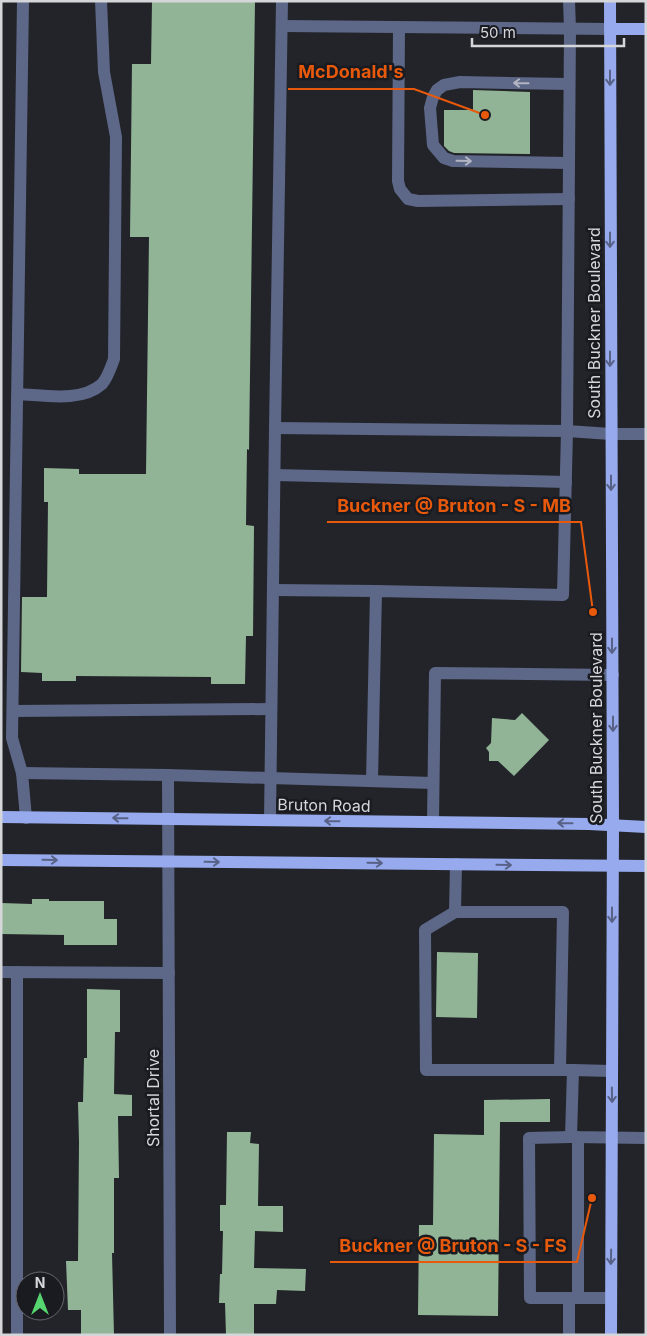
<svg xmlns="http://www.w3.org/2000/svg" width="647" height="1336" font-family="Inter,sans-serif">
<rect width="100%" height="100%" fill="#222429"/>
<g fill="#92b496">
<path d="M152 1H255L249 450 247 449 246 525 254 526 253 636H246L245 684H211V677L76 676V681H42V673L21 672 22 597H47L48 502H44V468L79 469V474H146L149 237H130L132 64H151Z"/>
<path d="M473 90 530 92V154L454 153 449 151 444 146V110H473Z"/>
<path d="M522 713 549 740 514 776 498 761H489V752L486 748 491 743 492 718 515 720Z"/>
<path d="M32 899H49V901H104V919H117V945H64V935L1 934V903L32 904Z"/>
<path d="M437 952 478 953 477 1018 436 1017Z"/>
<path d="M87 989 120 990V1032H115L114 1094 132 1095V1116H118L119 1178H114V1253H112L114 1335H81V1310H68L66 1261H78L79 1142 78 1102H83L84 1058H87Z"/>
<path d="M550 1099V1122H500L498 1316 418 1315 419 1225H433L434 1134 484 1135V1100Z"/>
<path d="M227 1132H251L250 1143 259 1144 258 1206H283V1232L255 1231 254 1268 306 1269 305 1291 277 1290 276 1304H254V1335H226L225 1303H219L220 1274H222L223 1231H220V1205H226Z"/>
</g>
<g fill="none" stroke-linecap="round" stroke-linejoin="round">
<g stroke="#5d6787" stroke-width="12">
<path d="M23 1 12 738 22 773 26 818"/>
<path d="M282 26 610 29"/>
<path d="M399 27 398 181 400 189 408 199 418 201 569 199"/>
<path d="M569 163 453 161 444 158 433 145 430 108 433 97 437 90 444 85 460 82 569 84"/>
<path d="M18 394C43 395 81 403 102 384 108 377 111 367 114 359L116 137 104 72 101 1"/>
<path d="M275 428 567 431 611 434H646"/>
<path d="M275 475 566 482"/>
<path d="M273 590 376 591"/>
<path d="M13 711 271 709"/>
<path d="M22 773 168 775"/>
<path d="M372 781 376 591 563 595 567 431 570 29 569 1"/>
<path d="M270 820 275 428 282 1"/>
<path d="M433 822 435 673 613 675"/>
<path d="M456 864 455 912 425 930 426 1070H573L571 1137 646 1138"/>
<path d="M455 912H563L560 1070"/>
<path d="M1 972 169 973"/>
<path d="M573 1070 611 1071"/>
<path d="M571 1137 529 1138 530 1298H578V1137"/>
<path d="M578 1298H611"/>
<path d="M569 1299V1335"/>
<path d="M17 1335V972"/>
<path d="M170 1335 168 775 433 783"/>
</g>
<g stroke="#96aaed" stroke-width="12">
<path d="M610 1 613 826 611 1335"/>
<path d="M610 29H646"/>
<path d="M1 817 589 824 646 827"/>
<path d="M1 860 646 866"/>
</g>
</g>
<defs><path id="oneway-shaft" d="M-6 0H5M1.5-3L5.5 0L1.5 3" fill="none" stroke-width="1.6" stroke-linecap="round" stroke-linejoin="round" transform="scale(1.25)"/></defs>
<g stroke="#586286">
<use href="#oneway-shaft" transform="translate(610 78) rotate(90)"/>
<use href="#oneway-shaft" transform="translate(610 240) rotate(90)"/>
<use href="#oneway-shaft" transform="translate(610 359) rotate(90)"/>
<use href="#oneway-shaft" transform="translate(611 483) rotate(90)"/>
<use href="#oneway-shaft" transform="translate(612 646) rotate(90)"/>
<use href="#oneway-shaft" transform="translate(613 724) rotate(90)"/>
<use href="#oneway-shaft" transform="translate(120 818) rotate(-179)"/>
<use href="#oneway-shaft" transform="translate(332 821) rotate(-179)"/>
<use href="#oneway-shaft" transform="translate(565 823) rotate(-179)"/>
<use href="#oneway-shaft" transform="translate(50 860) rotate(1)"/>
<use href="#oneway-shaft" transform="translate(212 862) rotate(1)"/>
<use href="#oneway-shaft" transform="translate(375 863) rotate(1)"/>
<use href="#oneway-shaft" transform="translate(504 865) rotate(1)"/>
<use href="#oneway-shaft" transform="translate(612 915) rotate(90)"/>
<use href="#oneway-shaft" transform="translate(612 1095) rotate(89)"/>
<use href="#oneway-shaft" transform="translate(611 1257) rotate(91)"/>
</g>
<g stroke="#b1b5c1">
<use href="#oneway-shaft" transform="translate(521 83) rotate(-179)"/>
<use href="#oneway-shaft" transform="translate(464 161) rotate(1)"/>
</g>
<g text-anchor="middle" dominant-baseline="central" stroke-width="5" stroke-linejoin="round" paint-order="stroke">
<g font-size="16" fill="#d5d6da" stroke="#191b20">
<text transform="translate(594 323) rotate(-90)">South Buckner Boulevard</text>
<text transform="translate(596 728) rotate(-90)">South Buckner Boulevard</text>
<text transform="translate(324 805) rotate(1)">Bruton Road</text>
<text transform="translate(153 1098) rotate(-90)">Shortal Drive</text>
</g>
</g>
<path fill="none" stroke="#e8590c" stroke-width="2" d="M485 115L414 89H288M593 612L581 522H327M592 1198L577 1262H330"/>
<g fill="#e8590c" stroke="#191b20" stroke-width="2">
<circle cx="485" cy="115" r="5"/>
<circle cx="593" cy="612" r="5"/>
<circle cx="592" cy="1198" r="5"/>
</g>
<g font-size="18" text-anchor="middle" font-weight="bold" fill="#e8590c" stroke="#191b20" stroke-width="5" stroke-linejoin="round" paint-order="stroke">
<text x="351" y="78">McDonald's</text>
<text x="454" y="512">Buckner @ Bruton - S - MB</text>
<text x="453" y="1252">Buckner @ Bruton - S - FS</text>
</g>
<rect width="647" height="1336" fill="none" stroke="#d5d6da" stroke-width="5"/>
<g transform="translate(40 1296)"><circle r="24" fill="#191b20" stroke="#64666a"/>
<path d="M0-4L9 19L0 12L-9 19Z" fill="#57d570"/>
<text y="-8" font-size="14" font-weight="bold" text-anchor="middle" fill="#d5d6da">N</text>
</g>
<path d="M472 38v8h152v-8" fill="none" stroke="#d5d6da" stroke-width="2.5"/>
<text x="480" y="38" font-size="15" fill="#d5d6da" stroke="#191b20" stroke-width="4" paint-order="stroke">50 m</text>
</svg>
